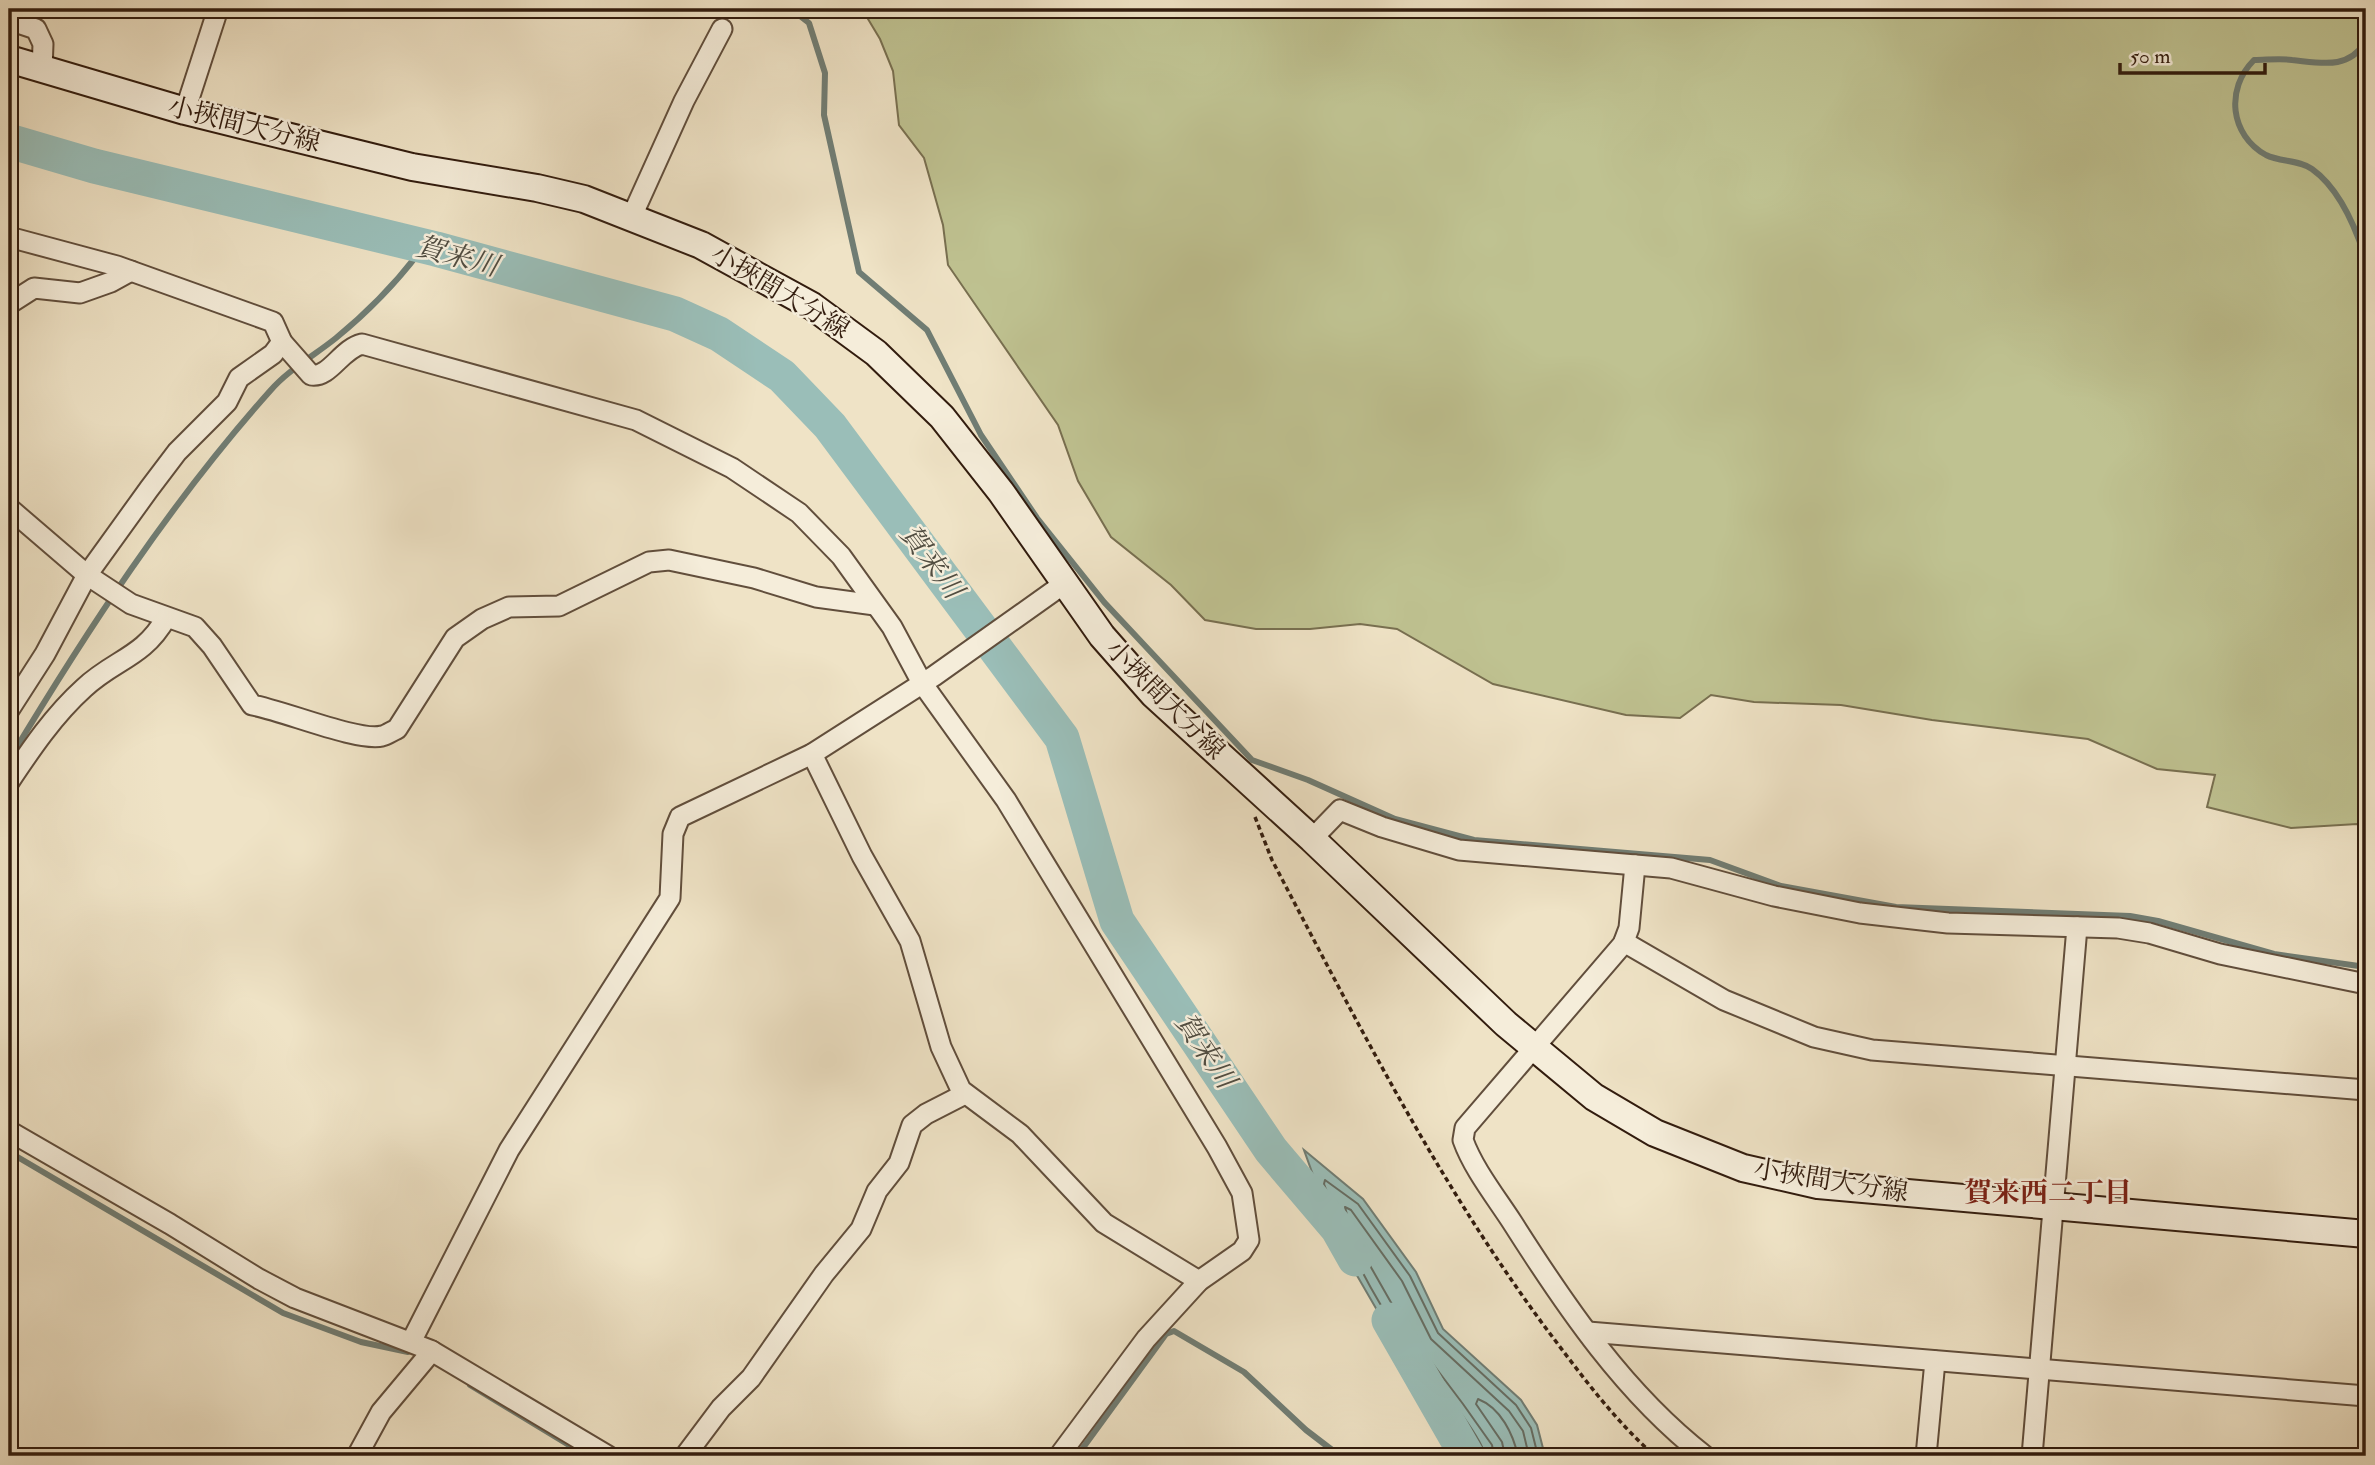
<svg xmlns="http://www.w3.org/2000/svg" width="2375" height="1465" font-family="'IM FELL Double Pica','Noto Serif JP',serif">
<rect width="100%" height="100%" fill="#efe3c6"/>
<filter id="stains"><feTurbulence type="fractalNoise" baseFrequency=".00286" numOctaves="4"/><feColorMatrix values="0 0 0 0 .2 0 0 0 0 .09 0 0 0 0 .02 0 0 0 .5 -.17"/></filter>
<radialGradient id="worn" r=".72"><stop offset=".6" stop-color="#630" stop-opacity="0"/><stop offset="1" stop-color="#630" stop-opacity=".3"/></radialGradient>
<path fill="#bfc291" stroke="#786f50" stroke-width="2" d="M862 9H2366V832L2357 824 2291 828 2207 807 2215 775 2157 769 2088 739 1932 720 1841 705 1754 702 1711 695 1680 718 1626 715 1493 684 1397 629 1360 624 1310 629H1256L1205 620 1171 585 1111 537 1078 481 1058 425 948 265 943 225 924 158 899 125 893 71 880 39Z"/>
<path fill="#9abeb8" stroke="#707d74" stroke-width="2" d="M1304 1150 1363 1199 1416 1272 1443 1329 1521 1400 1537 1425 1545 1456H1479L1392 1336 1337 1241Z"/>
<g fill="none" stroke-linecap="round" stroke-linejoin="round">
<g stroke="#666d63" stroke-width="2">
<path d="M1485 1456C1483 1435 1415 1356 1399 1333 1367 1287 1343 1236 1324 1184L1325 1180 1358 1204 1410 1276 1438 1333 1516 1405 1531 1428 1538 1456"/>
<path d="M1494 1456 1492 1445 1463 1404 1405 1327 1352 1234 1345 1207 1351 1210 1402 1281 1431 1339 1509 1411 1523 1431 1529 1456"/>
<path d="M1505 1456 1502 1442 1476 1404 1478 1399C1501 1408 1513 1434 1518 1456"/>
</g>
<g stroke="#707d74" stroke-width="6">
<path d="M791 9 809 23 825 73 824 115 859 272 927 330 981 435 1037 518 1104 602 1252 760 1308 780 1395 819 1474 840 1710 860 1781 886 1896 907 2130 916 2158 921 2274 954 2366 967"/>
<path d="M2366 42C2347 70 2322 63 2292 60 2280 58 2266 60 2254 60 2225 89 2230 135 2266 155 2280 162 2300 160 2312 169 2340 189 2356 228 2366 260"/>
<path d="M9 760C86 632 170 503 270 391 288 370 315 355 336 338 369 311 399 280 424 246"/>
<path d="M9 1152 283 1313 361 1342 408 1352"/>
<path d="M470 1385 587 1456"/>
<path d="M1077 1456 1166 1334 1174 1331 1244 1372 1306 1430 1340 1456"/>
</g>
<g stroke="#9abeb8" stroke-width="35">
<path d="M9 141 94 166 436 249 675 314 719 334 782 376 830 426 1062 738 1117 921 1271 1150 1338 1229 1355 1259"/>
<path d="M1389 1320 1467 1456"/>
</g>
<g stroke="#614e3c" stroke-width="23">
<g id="street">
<path d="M9 20 36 29 43 44 42 70"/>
<path d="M185 111 218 9"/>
<path d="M632 216 684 101 722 29"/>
<path d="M9 237 117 266 273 322 282 342 311 375C330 378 341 349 362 344L636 420 732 468 799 513 841 556 892 627 922 683 1006 800 1217 1147 1242 1193 1249 1240 1242 1251 1199 1281 1146 1339 1059 1456"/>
<path d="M9 304 34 288 80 293 111 282 131 271"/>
<path d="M9 508 87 575 131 604 195 627 212 646 252 705C282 710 358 742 382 736 387 735 392 731 397 729L455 638 482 619 509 607 559 606 649 562 669 560 754 578 816 597 875 605"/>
<path d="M9 710 45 654 87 575 149 489 177 452 227 402 239 378 273 354 282 342"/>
<path d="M812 754 862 856 910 941 941 1047 961 1090 1020 1134 1104 1223 1199 1281"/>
<path d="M9 782C31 749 54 715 84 688 115 659 143 658 166 618"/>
<path d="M1312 839 1340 810 1382 827 1459 850 1671 868 1774 896 1860 913 1948 923 2118 928 2149 933 2220 954 2366 984"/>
<path d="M1635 865 1629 928 1623 944 1465 1128 1463 1140C1473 1168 1495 1196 1512 1222 1566 1307 1625 1394 1705 1456"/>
<path d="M1624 942 1724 1000 1814 1037 1872 1050 2366 1090"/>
<path d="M9 1131 170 1224 259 1279 295 1298 430 1350 608 1456"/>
<path d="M1588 1332 2366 1396"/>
<path d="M411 1342 509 1150 670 898 673 834 680 817 812 754 934 676 1065 583"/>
<path d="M357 1456 381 1412 432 1351"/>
<path d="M685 1456 721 1408 751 1378 824 1274 861 1229 877 1191 899 1163 912 1125 926 1114 965 1094"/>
<path d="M1926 1456 1935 1361"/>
<path d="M2032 1456 2077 927"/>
</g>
</g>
<g stroke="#321c0e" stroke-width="30">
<path id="secondary" d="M9 59 185 111 412 167 537 188 584 199 701 245 812 306 876 353 942 417 1001 492 1102 636 1154 695 1312 839 1506 1024 1594 1097 1655 1133 1743 1168 1818 1185 2366 1234"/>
</g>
<path stroke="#321c0e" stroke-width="3.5" stroke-dasharray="5 3.5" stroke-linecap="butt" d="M1255 817 1272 860C1356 1020 1437 1181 1545 1327 1579 1372 1613 1419 1655 1456"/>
<use href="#street" stroke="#f5edda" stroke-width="19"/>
<use href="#secondary" stroke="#f5edda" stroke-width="26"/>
</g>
<g text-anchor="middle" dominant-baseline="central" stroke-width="5" stroke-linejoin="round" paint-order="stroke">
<g font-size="26" fill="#321c0e" stroke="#f5edda">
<text transform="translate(244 125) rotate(14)">小挾間大分線</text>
<text transform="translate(780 292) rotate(31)">小挾間大分線</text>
<text transform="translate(1165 700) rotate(45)">小挾間大分線</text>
<text transform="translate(1831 1181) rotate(9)">小挾間大分線</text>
</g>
<g font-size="28" font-style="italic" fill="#514d41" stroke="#f5edda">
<text transform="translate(457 257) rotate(15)">賀来川</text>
<text transform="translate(931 562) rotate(53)">賀来川</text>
<text transform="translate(1205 1051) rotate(56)">賀来川</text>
</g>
<g font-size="28" font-weight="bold" fill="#7a1f14" stroke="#f5edda">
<text x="2048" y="1193">賀来西二丁目</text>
</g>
</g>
<rect width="2375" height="1465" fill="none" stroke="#efe3c6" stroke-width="35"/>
<rect x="10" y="10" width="2354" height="1444" fill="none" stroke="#321c0e" stroke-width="3.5"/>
<rect x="18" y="18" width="2340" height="1430" fill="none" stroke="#321c0e" stroke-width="2"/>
<path d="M2120 63v10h145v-10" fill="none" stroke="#321c0e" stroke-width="3.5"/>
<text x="2130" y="63" font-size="21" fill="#321c0e" stroke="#f5edda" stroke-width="5" paint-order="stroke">50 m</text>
<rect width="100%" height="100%" filter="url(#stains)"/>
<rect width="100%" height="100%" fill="url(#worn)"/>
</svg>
